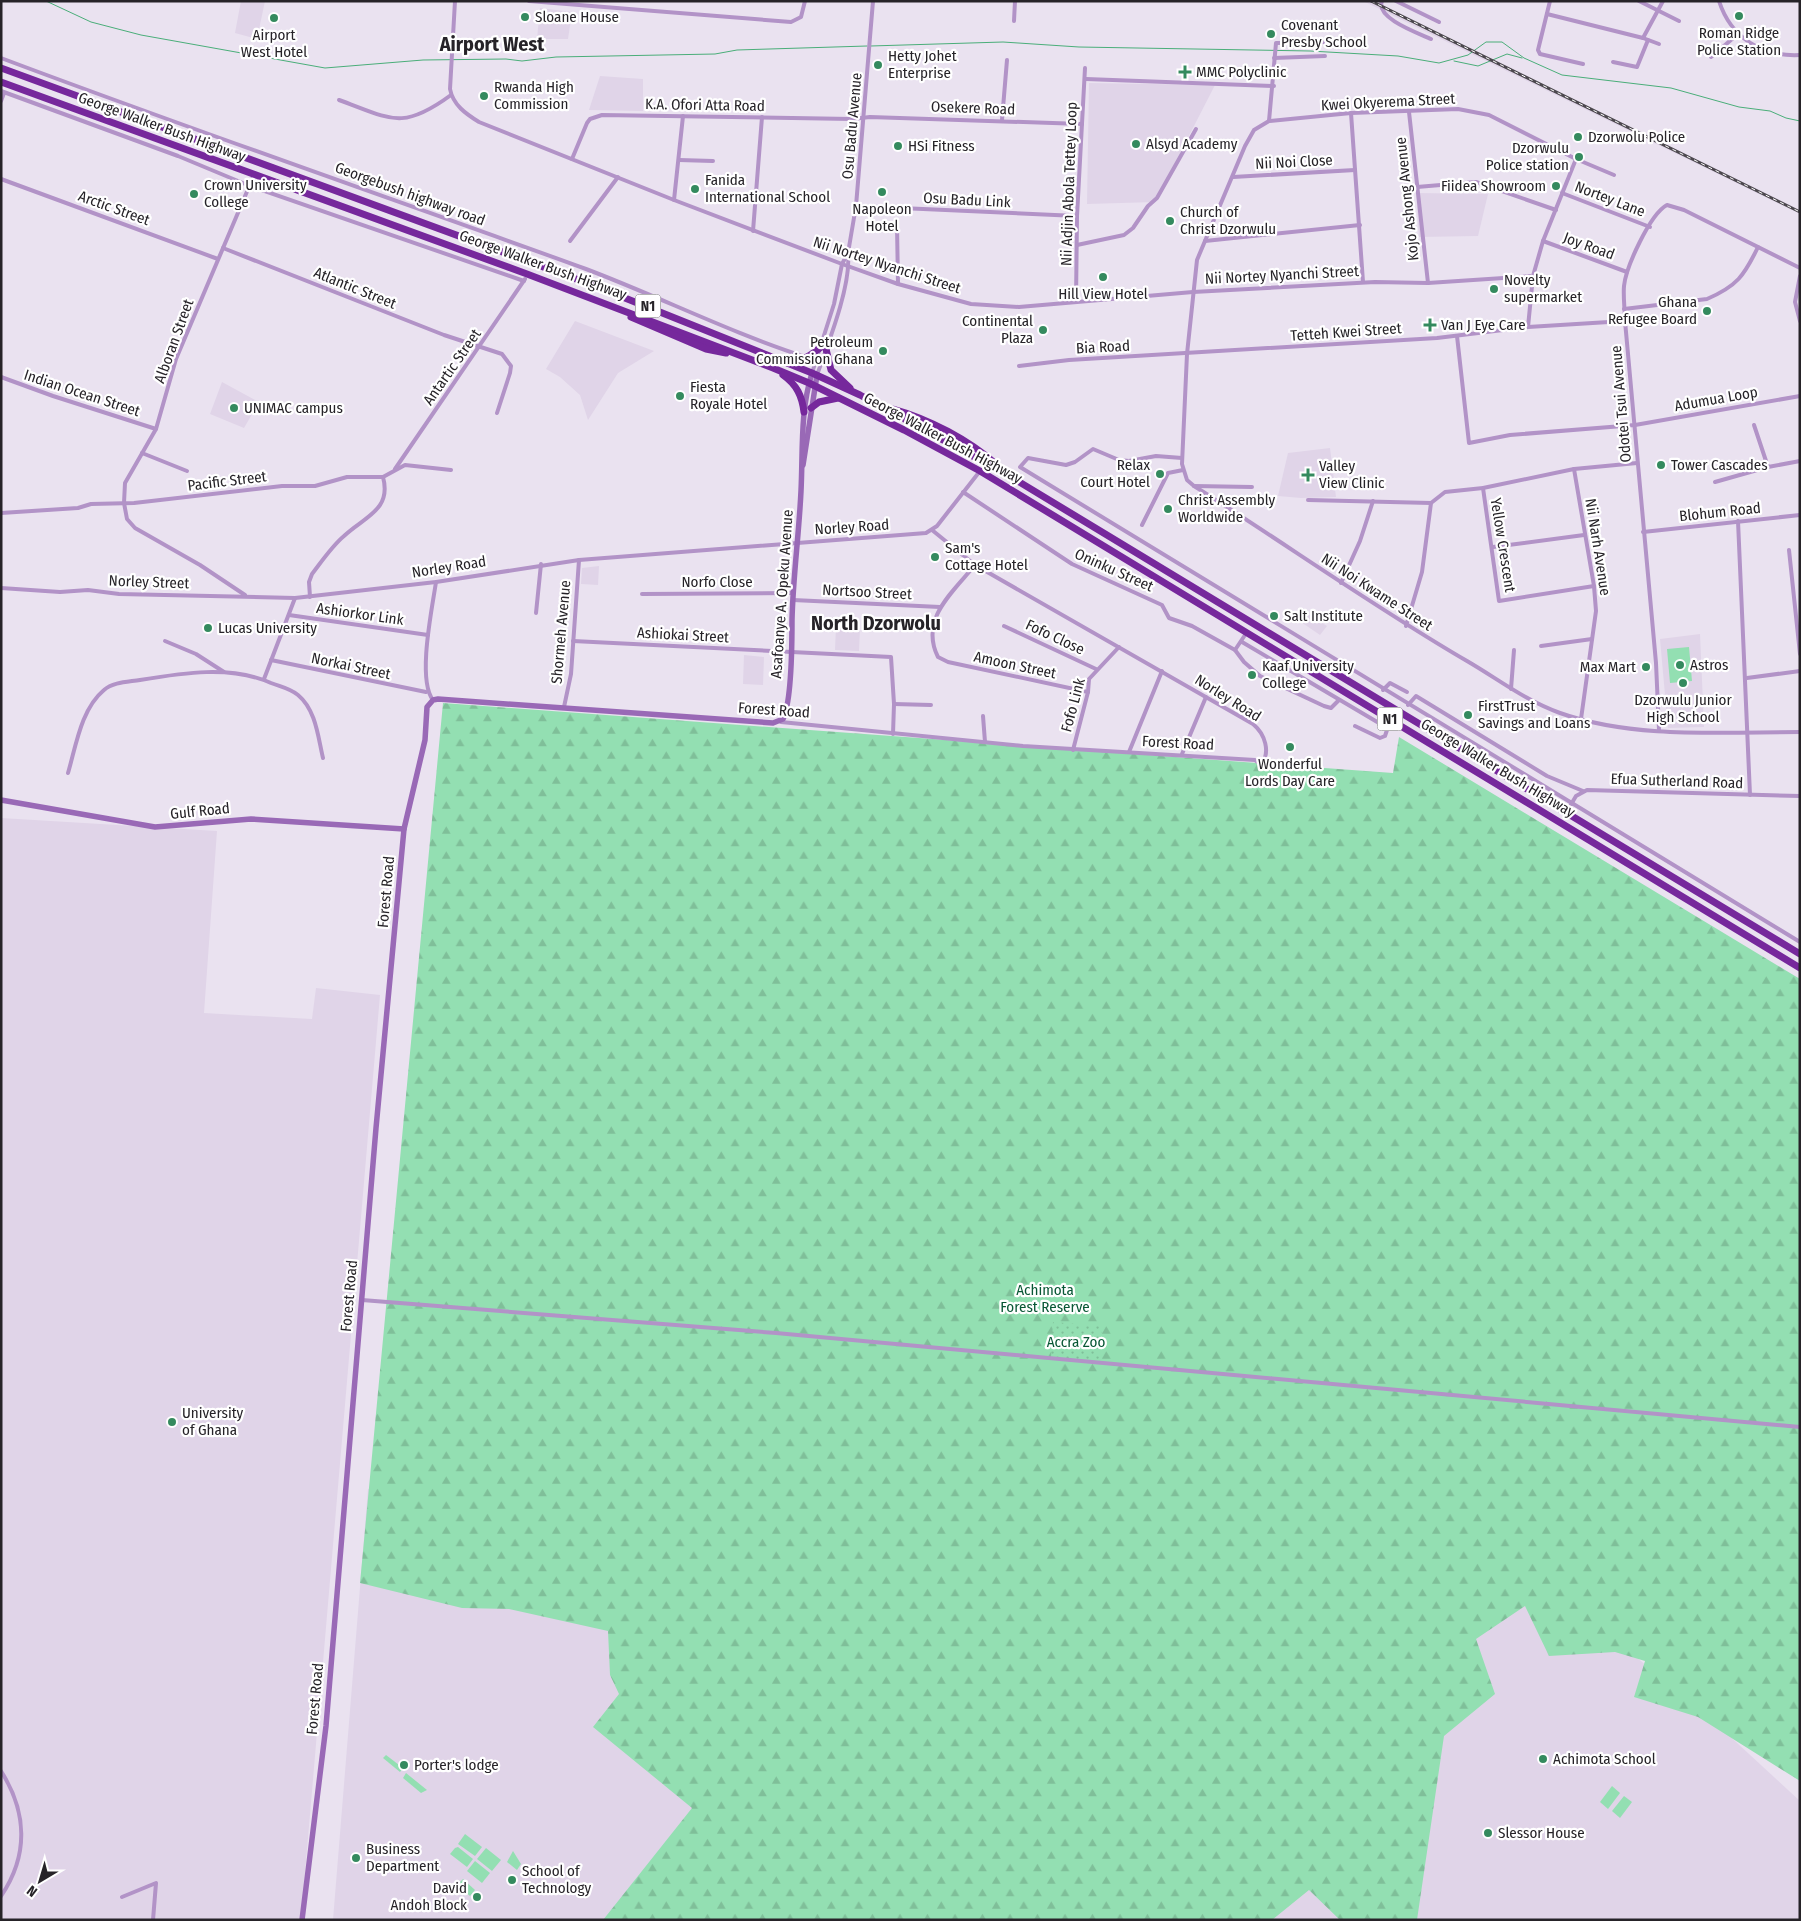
<svg xmlns="http://www.w3.org/2000/svg" width="1801" height="1921" font-family="'Fira Sans Condensed',sans-serif">
<defs>
<pattern id="forest-firs" width="22" height="20" patternUnits="userSpaceOnUse" patternTransform="scale(1.25)"><rect width="22" height="20" fill="#93dfb2"/><path d="M5 1l3.5 6h-7zM16 11l3.5 6h-7z" fill="#7fbf99"/></pattern>
<pattern id="park-dots" width="8" height="8" patternUnits="userSpaceOnUse" patternTransform="scale(1.25)"><rect width="8" height="8" fill="#93dfb2"/><path d="M2 2h.1M6 6h.1" fill="none" stroke="#7fbf99" stroke-width="1.8" stroke-linecap="round"/></pattern>
</defs>
<rect width="100%" height="100%" fill="#eae2f0"/>
<g fill="#e0d4e8">
<path d="M241 1H265L257 39 235 33Z"/>
<path d="M1363 1H1373L1800 210V214Z"/>
<path d="M540 8 572 12 568 39H537Z"/>
<path d="M600 76 643 79V111L589 110Z"/>
<path d="M1089 83 1215 85 1155 202 1087 204Z"/>
<path d="M1416 193 1488 194 1478 236 1419 237Z"/>
<path d="M575 321 654 351 618 373 588 420 580 395 560 377 546 369Z"/>
<path d="M222 382 259 402 244 428 210 414Z"/>
<path d="M1330 448 1336 497 1301 498 1278 496 1288 453Z"/>
<path d="M599 566 598 585 581 584 582 568Z"/>
<path d="M1306 613 1327 626 1320 635 1301 622Z"/>
<path d="M836 627 860 628 859 651 835 650Z"/>
<path d="M1700 634 1704 727 1668 728 1660 639Z"/>
<path d="M744 655 764 657 763 685 743 684Z"/>
<path d="M1 818 217 831 204 1013 312 1019 316 988 380 995 301 1920H1Z"/>
<path d="M368 1489 755 1530 723 1920H333Z"/>
<path d="M1516 1558 1710 1718 1800 1801V1920H1259Z"/>
</g>
<g fill="#93dfb2">
<path d="M1689 647 1692 681 1670 683 1667 649Z"/>
<path d="M386 1755 403 1768 400 1772 383 1758Z"/>
<path d="M406 1773 427 1790 421 1793 403 1778Z"/>
<path d="M1612 1786 1620 1793 1608 1809 1600 1802Z"/>
<path d="M1624 1796 1632 1802 1620 1818 1612 1811Z"/>
<path d="M465 1834 482 1847 475 1856 458 1844Z"/>
<path d="M458 1847 473 1859 467 1867 450 1854 455 1848Z"/>
<path d="M486 1848 501 1860 492 1871 477 1859Z"/>
<path d="M513 1851 521 1864 517 1870 507 1862Z"/>
<path d="M475 1861 490 1873 482 1883 467 1871Z"/>
<path d="M463 1879 475 1890 470 1896 457 1885Z"/>
</g>
<path fill="url(#forest-firs)" d="M443 703 1393 773 1399 737 1800 979V1781L1698 1717 1634 1697 1645 1661 1615 1652 1549 1656 1525 1606 1476 1639 1495 1694 1444 1736 1417 1920H1340L1309 1890 1272 1920H603L692 1808 593 1727 619 1694 610 1675 608 1631 509 1609 462 1608 360 1583Z"/>
<path fill="url(#park-dots)" d="M1053 1322 1102 1326 1099 1362 1051 1357Z"/>
<g fill="none" stroke-linecap="round" stroke-linejoin="round">
<g stroke="#4aae79" stroke-width="1">
<path d="M46 1 91 22 141 35 325 68 423 60 506 59 522 61 556 57 715 54 737 50 867 46"/>
<path d="M871 46 1003 42 1079 47 1310 51 1398 56 1439 63 1468 55 1486 42H1502L1524 58 1562 75 1671 88 1739 107 1770 111 1786 118 1800 121"/>
<path d="M1454 61 1478 66 1507 54 1522 58"/>
</g>
<g stroke="#b293c7" stroke-width="4">
<path d="M455 1 450 89C453 105 466 114 479 122L674 200 842 264 898 284 971 304 1019 307 1193 292 1375 282 1428 283 1533 276"/>
<path d="M529 1 791 22 801 17 805 1"/>
<path d="M1382 1C1375 18 1418 33 1431 39"/>
<path d="M1396 1 1439 22"/>
<path d="M1550 1 1538 50 1540 54 1583 64"/>
<path d="M1639 1 1679 21"/>
<path d="M1719 1C1731 38 1762 57 1800 55"/>
<path d="M1547 14 1643 38 1659 44"/>
<path d="M1014 21 1015 1"/>
<path d="M1643 38 1663 1"/>
<path d="M1711 57 1738 34"/>
<path d="M1 58C195 131 391 198 586 269 660 297 731 333 806 357"/>
<path d="M1274 58 1325 56"/>
<path d="M1613 62 1637 67 1648 40"/>
<path d="M1086 79 1274 86"/>
<path d="M1 91 178 156 250 186 524 281"/>
<path d="M339 100C391 119 402 131 451 95"/>
<path d="M1 101 4 93"/>
<path d="M1409 112 1428 283"/>
<path d="M1351 113 1363 282"/>
<path d="M1002 120 1007 60"/>
<path d="M1269 121 1276 43 1326 42"/>
<path d="M572 159 587 123 590 119 602 115 852 119 870 117 1082 124"/>
<path d="M679 160 713 161"/>
<path d="M1614 175 1576 159 1489 115 1458 109 1351 113 1269 121 1254 130 1245 146 1197 260 1187 354 1182 464 1187 480 1194 486C1286 544 1374 607 1467 661 1498 679 1526 701 1560 713 1633 739 1723 732 1800 732"/>
<path d="M1233 177 1355 170"/>
<path d="M1 179 218 259"/>
<path d="M1417 187 1476 182 1556 210"/>
<path d="M1562 193 1650 227"/>
<path d="M674 200 683 116"/>
<path d="M856 206 1077 216"/>
<path d="M897 226 898 284"/>
<path d="M753 231 762 117"/>
<path d="M570 241 618 177"/>
<path d="M1205 241 1360 225"/>
<path d="M1543 241 1627 272"/>
<path d="M1077 245 1124 235 1133 228 1148 206 1157 198 1196 129"/>
<path d="M223 248 444 335 502 354 511 366 510 373 497 413"/>
<path d="M1800 276 1795 302 1800 321"/>
<path d="M1076 302 1077 216 1085 68"/>
<path d="M1624 309 1707 299C1737 286 1744 276 1758 247"/>
<path d="M1528 327 1533 276 1543 241 1576 159"/>
<path d="M1457 336 1469 443 1510 435 1635 425 1800 396"/>
<path d="M1019 366 1069 360 1437 338 1528 327 1625 321"/>
<path d="M812 373 834 304 842 264 848 253 856 206 873 1"/>
<path d="M817 375C828 344 851 286 848 255"/>
<path d="M1 377 53 396 156 429"/>
<path d="M1754 425 1768 467"/>
<path d="M142 453 187 471"/>
<path d="M1182 458 1156 456 1129 461 1119 460 1093 449 1075 462 1066 465 1028 458 1020 467 1800 942"/>
<path d="M395 469 525 279"/>
<path d="M1574 469 1594 586 1596 611 1581 719"/>
<path d="M1715 482 1768 467 1800 461"/>
<path d="M1194 486 1252 487"/>
<path d="M1483 488 1499 601 1594 586"/>
<path d="M963 492 1072 564 1162 605 1169 618 1192 626 1235 650 1244 662 1260 676 1324 706 1331 708 1339 700"/>
<path d="M1308 500 1431 503 1445 492 1483 488 1574 469 1637 463"/>
<path d="M1 513 78 508 91 504 134 503 282 486H315L347 477H383L405 465 451 470"/>
<path d="M1738 521 1750 795"/>
<path d="M1142 525 1168 473 1183 470"/>
<path d="M1643 532 1800 515"/>
<path d="M1493 547 1584 535"/>
<path d="M1789 550 1800 654"/>
<path d="M975 565C953 592 919 619 938 657L948 662 1088 692"/>
<path d="M1341 583 1360 541 1373 501"/>
<path d="M1 588 60 592 88 590 119 594 295 598 436 582 579 560 926 533 937 526 980 471"/>
<path d="M642 594 793 593"/>
<path d="M245 595 200 565 135 528 127 519 124 503 125 483 156 429 176 359 254 175"/>
<path d="M310 597 309 582 312 574C322 561 332 546 344 536 364 517 392 510 383 477"/>
<path d="M793 600 940 607"/>
<path d="M536 613 541 564"/>
<path d="M289 615 428 635"/>
<path d="M1004 626 1096 669"/>
<path d="M1406 626 1422 572 1431 503"/>
<path d="M165 641 196 654 224 672"/>
<path d="M573 641 891 657 894 704 893 734"/>
<path d="M1242 642 1384 726 1387 730 1385 736 1380 738 1355 726"/>
<path d="M1541 646 1592 639"/>
<path d="M1235 650 1247 632"/>
<path d="M271 660 426 692"/>
<path d="M1747 678 1800 671"/>
<path d="M264 679 295 598"/>
<path d="M1511 689 1514 650"/>
<path d="M1383 690 1390 683 1407 692"/>
<path d="M433 700C417 680 432 609 436 582"/>
<path d="M894 704 931 705"/>
<path d="M1408 705 1416 696 1547 776 1583 791"/>
<path d="M564 707 571 674 579 560"/>
<path d="M983 716 985 742"/>
<path d="M781 722 1023 746 1255 760 1261 765C1271 752 1265 734 1253 724L975 565 932 530"/>
<path d="M1659 730 1656 663 1625 321C1625 310 1623 297 1624 286 1626 267 1650 214 1667 205L1684 210 1800 268"/>
<path d="M1073 750 1088 692 1089 679 1119 647"/>
<path d="M1129 752 1162 671"/>
<path d="M1182 754 1206 697"/>
<path d="M68 773C76 746 81 709 104 690 113 682 128 682 140 680 182 673 231 665 271 683 281 687 289 688 298 695 316 710 318 737 323 758"/>
<path d="M1566 813 1576 796 1587 790 1800 796"/>
<path d="M362 1300 776 1333 1800 1427"/>
<path d="M1 1771C27 1812 29 1855 1 1896"/>
<path d="M122 1897 156 1883 153 1920"/>
</g>
<g stroke="#9969b6" stroke-width="5.5">
<path d="M803 465 817 375"/>
<path d="M1 800 155 827 251 819 404 829"/>
<path d="M302 1920 326 1726 376 1128 404 829 425 740 427 707 433 700 438 699 773 723 783 719C792 701 792 643 792 620 793 577 799 534 801 491 803 451 800 411 812 373"/>
</g>
<g stroke="#76289c" stroke-width="7">
<path d="M1 68 595 286 812 373 860 395 1011 477 1800 954"/>
<path d="M1 82 527 274 773 368 809 383 904 430 980 471 1800 968"/>
<path d="M631 317 706 349 726 353"/>
<path d="M826 349 831 370 850 388"/>
<path d="M787 361C803 361 809 357 821 347"/>
<path d="M783 375C797 385 802 396 804 412"/>
<path d="M811 408 819 402 838 398"/>
<path d="M893 409C929 419 969 440 997 465"/>
</g>
<g stroke="#4c484e" stroke-width="3">
<path id="rail" d="M1371 1 1800 212"/>
</g>
<use href="#rail" stroke="#fff" stroke-width="1" stroke-dasharray="4" stroke-linecap="butt"/>
</g>
<g fill="#348a5e" stroke="#fff" stroke-width="2">
<circle cx="1739" cy="16" r="5"/>
<circle cx="525" cy="17" r="5"/>
<circle cx="274" cy="18" r="5"/>
<circle cx="1271" cy="34" r="5"/>
<circle cx="878" cy="65" r="5"/>
<path d="M1182.5 64.5h5v5h5v5h-5v5h-5v-5h-5v-5h5z"/>
<circle cx="484" cy="96" r="5"/>
<circle cx="1578" cy="137" r="5"/>
<circle cx="1136" cy="144" r="5"/>
<circle cx="898" cy="146" r="5"/>
<circle cx="1579" cy="157" r="5"/>
<circle cx="1556" cy="186" r="5"/>
<circle cx="695" cy="189" r="5"/>
<circle cx="882" cy="192" r="5"/>
<circle cx="194" cy="194" r="5"/>
<circle cx="1170" cy="221" r="5"/>
<circle cx="1103" cy="277" r="5"/>
<circle cx="1494" cy="289" r="5"/>
<circle cx="1707" cy="311" r="5"/>
<path d="M1427.5 317.5h5v5h5v5h-5v5h-5v-5h-5v-5h5z"/>
<circle cx="1043" cy="330" r="5"/>
<circle cx="883" cy="351" r="5"/>
<circle cx="680" cy="396" r="5"/>
<circle cx="234" cy="408" r="5"/>
<circle cx="1661" cy="465" r="5"/>
<circle cx="1160" cy="474" r="5"/>
<path d="M1305.5 467.5h5v5h5v5h-5v5h-5v-5h-5v-5h5z"/>
<circle cx="1168" cy="509" r="5"/>
<circle cx="935" cy="557" r="5"/>
<circle cx="1274" cy="616" r="5"/>
<circle cx="208" cy="628" r="5"/>
<circle cx="1680" cy="665" r="5"/>
<circle cx="1646" cy="667" r="5"/>
<circle cx="1252" cy="675" r="5"/>
<circle cx="1683" cy="683" r="5"/>
<circle cx="1468" cy="715" r="5"/>
<circle cx="1290" cy="747" r="5"/>
<circle cx="172" cy="1422" r="5"/>
<circle cx="1543" cy="1759" r="5"/>
<circle cx="404" cy="1765" r="5"/>
<circle cx="1488" cy="1833" r="5"/>
<circle cx="356" cy="1858" r="5"/>
<circle cx="512" cy="1880" r="5"/>
<circle cx="477" cy="1897" r="5"/>
</g>
<g text-anchor="middle" dominant-baseline="central" stroke-width="4.5" stroke-linejoin="round" paint-order="stroke">
<g fill="#fff" stroke="#676568" stroke-width="1">
<rect x="635.5" y="294.5" width="25" height="23" rx="4"/>
<rect x="1377.5" y="707.5" width="25" height="23" rx="4"/>
</g>
<g font-size="14" font-weight="bold" fill="#262328">
<text x="648" y="306">N1</text>
<text x="1390" y="719">N1</text>
</g>
<g font-size="15" fill="#262328" stroke="#fff" text-anchor="start">
<text x="535" y="17">Sloane House</text>
<text x="1281" y="25">Covenant<tspan x="1281" dy="17">Presby School</tspan></text>
<text x="1739" y="33" text-anchor="middle">Roman Ridge<tspan x="1739" dy="17">Police Station</tspan></text>
<text x="274" y="35" text-anchor="middle">Airport<tspan x="274" dy="17">West Hotel</tspan></text>
<text x="888" y="56">Hetty Johet<tspan x="888" dy="17">Enterprise</tspan></text>
<text x="1196" y="72">MMC Polyclinic</text>
<text x="494" y="87">Rwanda High<tspan x="494" dy="17">Commission</tspan></text>
<text x="1588" y="137">Dzorwolu Police</text>
<text x="1146" y="144">Alsyd Academy</text>
<text x="908" y="146">HSi Fitness</text>
<text x="1569" y="148" text-anchor="end">Dzorwulu<tspan x="1569" dy="17">Police station</tspan></text>
<text x="705" y="180">Fanida<tspan x="705" dy="17">International School</tspan></text>
<text x="204" y="185">Crown University<tspan x="204" dy="17">College</tspan></text>
<text x="1546" y="186" text-anchor="end">Fiidea Showroom</text>
<text x="882" y="209" text-anchor="middle">Napoleon<tspan x="882" dy="17">Hotel</tspan></text>
<text x="1180" y="212">Church of<tspan x="1180" dy="17">Christ Dzorwulu</tspan></text>
<text x="1504" y="280">Novelty<tspan x="1504" dy="17">supermarket</tspan></text>
<text x="1103" y="294" text-anchor="middle">Hill View Hotel</text>
<text x="1697" y="302" text-anchor="end">Ghana<tspan x="1697" dy="17">Refugee Board</tspan></text>
<text x="1033" y="321" text-anchor="end">Continental<tspan x="1033" dy="17">Plaza</tspan></text>
<text x="1441" y="325">Van J Eye Care</text>
<text x="873" y="342" text-anchor="end">Petroleum<tspan x="873" dy="17">Commission Ghana</tspan></text>
<text x="690" y="387">Fiesta<tspan x="690" dy="17">Royale Hotel</tspan></text>
<text x="244" y="408">UNIMAC campus</text>
<text x="1150" y="465" text-anchor="end">Relax<tspan x="1150" dy="17">Court Hotel</tspan></text>
<text x="1671" y="465">Tower Cascades</text>
<text x="1319" y="466">Valley<tspan x="1319" dy="17">View Clinic</tspan></text>
<text x="1178" y="500">Christ Assembly<tspan x="1178" dy="17">Worldwide</tspan></text>
<text x="945" y="548">Sam's<tspan x="945" dy="17">Cottage Hotel</tspan></text>
<text x="1284" y="616">Salt Institute</text>
<text x="218" y="628">Lucas University</text>
<text x="1690" y="665">Astros</text>
<text x="1262" y="666">Kaaf University<tspan x="1262" dy="17">College</tspan></text>
<text x="1636" y="667" text-anchor="end">Max Mart</text>
<text x="1683" y="700" text-anchor="middle">Dzorwulu Junior<tspan x="1683" dy="17">High School</tspan></text>
<text x="1478" y="706">FirstTrust<tspan x="1478" dy="17">Savings and Loans</tspan></text>
<text x="1290" y="764" text-anchor="middle">Wonderful<tspan x="1290" dy="17">Lords Day Care</tspan></text>
<text x="182" y="1413">University<tspan x="182" dy="17">of Ghana</tspan></text>
<text x="1553" y="1759">Achimota School</text>
<text x="414" y="1765">Porter's lodge</text>
<text x="1498" y="1833">Slessor House</text>
<text x="366" y="1849">Business<tspan x="366" dy="17">Department</tspan></text>
<text x="522" y="1871">School of<tspan x="522" dy="17">Technology</tspan></text>
<text x="467" y="1888" text-anchor="end">David<tspan x="467" dy="17">Andoh Block</tspan></text>
</g>
<g font-size="15" fill="#262328" stroke="#fff">
<text transform="translate(1388 102) rotate(-3)">Kwei Okyerema Street</text>
<text transform="translate(705 105) rotate(1)">K.A. Ofori Atta Road</text>
<text transform="translate(973 108) rotate(2)">Osekere Road</text>
<text transform="translate(852 126) rotate(-85)">Osu Badu Avenue</text>
<text transform="translate(162 127) rotate(20)">George Walker Bush Highway</text>
<text transform="translate(1294 162) rotate(-3)">Nii Noi Close</text>
<text transform="translate(1069 184) rotate(-88)">Nii Adjin Abola Tettey Loop</text>
<text transform="translate(410 194) rotate(20)">Georgebush highway road</text>
<text transform="translate(1407 199) rotate(-96)">Kojo Ashong Avenue</text>
<text transform="translate(1610 199) rotate(21)">Nortey Lane</text>
<text transform="translate(967 200) rotate(3)">Osu Badu Link</text>
<text transform="translate(114 208) rotate(20)">Arctic Street</text>
<text transform="translate(1589 246) rotate(20)">Joy Road</text>
<text transform="translate(543 265) rotate(20)">George Walker Bush Highway</text>
<text transform="translate(887 265) rotate(18)">Nii Nortey Nyanchi Street</text>
<text transform="translate(1282 275) rotate(-3)">Nii Nortey Nyanchi Street</text>
<text transform="translate(355 288) rotate(22)">Atlantic Street</text>
<text transform="translate(1346 332) rotate(-4)">Tetteh Kwei Street</text>
<text transform="translate(174 341) rotate(-70)">Alboran Street</text>
<text transform="translate(1103 347) rotate(-3)">Bia Road</text>
<text transform="translate(452 367) rotate(-55)">Antartic Street</text>
<text transform="translate(82 393) rotate(18)">Indian Ocean Street</text>
<text transform="translate(1716 399) rotate(-10)">Adumua Loop</text>
<text transform="translate(1621 404) rotate(-95)">Odotei Tsui Avenue</text>
<text transform="translate(943 438) rotate(28)">George Walker Bush Highway</text>
<text transform="translate(227 481) rotate(-7)">Pacific Street</text>
<text transform="translate(1720 512) rotate(-6)">Blohum Road</text>
<text transform="translate(852 527) rotate(-4)">Norley Road</text>
<text transform="translate(1503 545) rotate(81)">Yellow Crescent</text>
<text transform="translate(1598 547) rotate(81)">Nii Narh Avenue</text>
<text transform="translate(449 567) rotate(-9)">Norley Road</text>
<text transform="translate(1114 570) rotate(24)">Oninku Street</text>
<text transform="translate(149 582) rotate(2)">Norley Street</text>
<text x="717" y="582">Norfo Close</text>
<text transform="translate(867 592) rotate(3)">Nortsoo Street</text>
<text transform="translate(1377 592) rotate(33)">Nii Noi Kwame Street</text>
<text transform="translate(782 594) rotate(-86)">Asafoanye A. Opeku Avenue</text>
<text transform="translate(360 614) rotate(8)">Ashiorkor Link</text>
<text transform="translate(561 632) rotate(-85)">Shormeh Avenue</text>
<text transform="translate(683 635) rotate(3)">Ashiokai Street</text>
<text transform="translate(1055 637) rotate(25)">Fofo Close</text>
<text transform="translate(1015 665) rotate(12)">Amoon Street</text>
<text transform="translate(351 666) rotate(12)">Norkai Street</text>
<text transform="translate(1228 698) rotate(32)">Norley Road</text>
<text transform="translate(1073 705) rotate(-75)">Fofo Link</text>
<text transform="translate(774 710) rotate(4)">Forest Road</text>
<text transform="translate(1178 743) rotate(3)">Forest Road</text>
<text transform="translate(1498 768) rotate(31)">George Walker Bush Highway</text>
<text transform="translate(1677 781) rotate(2)">Efua Sutherland Road</text>
<text transform="translate(200 811) rotate(-6)">Gulf Road</text>
<text transform="translate(386 892) rotate(-85)">Forest Road</text>
<text transform="translate(349 1296) rotate(-85)">Forest Road</text>
<text transform="translate(315 1699) rotate(-85)">Forest Road</text>
</g>
<g font-size="15" fill="#085735" stroke="#fff">
<text x="1045" y="1290">Achimota<tspan x="1045" dy="17">Forest Reserve</tspan></text>
<text x="1076" y="1342">Accra Zoo</text>
</g>
<g font-size="20" font-weight="bold" fill="#262328" stroke="#fff">
<text x="492" y="44">Airport West</text>
<text x="876" y="623">North Dzorwolu</text>
</g>
</g>
<rect width="1801" height="1921" fill="none" stroke="#262328" stroke-width="5"/>
<g transform="translate(40 1881) rotate(218)" stroke="#ffffff" stroke-width="4" paint-order="stroke">
<path d="M0-4L9 19L0 12L-9 19Z" fill="#262328"/>
<text y="-8" font-size="14" font-weight="bold" text-anchor="middle" fill="#262328">N</text>
</g>
</svg>
